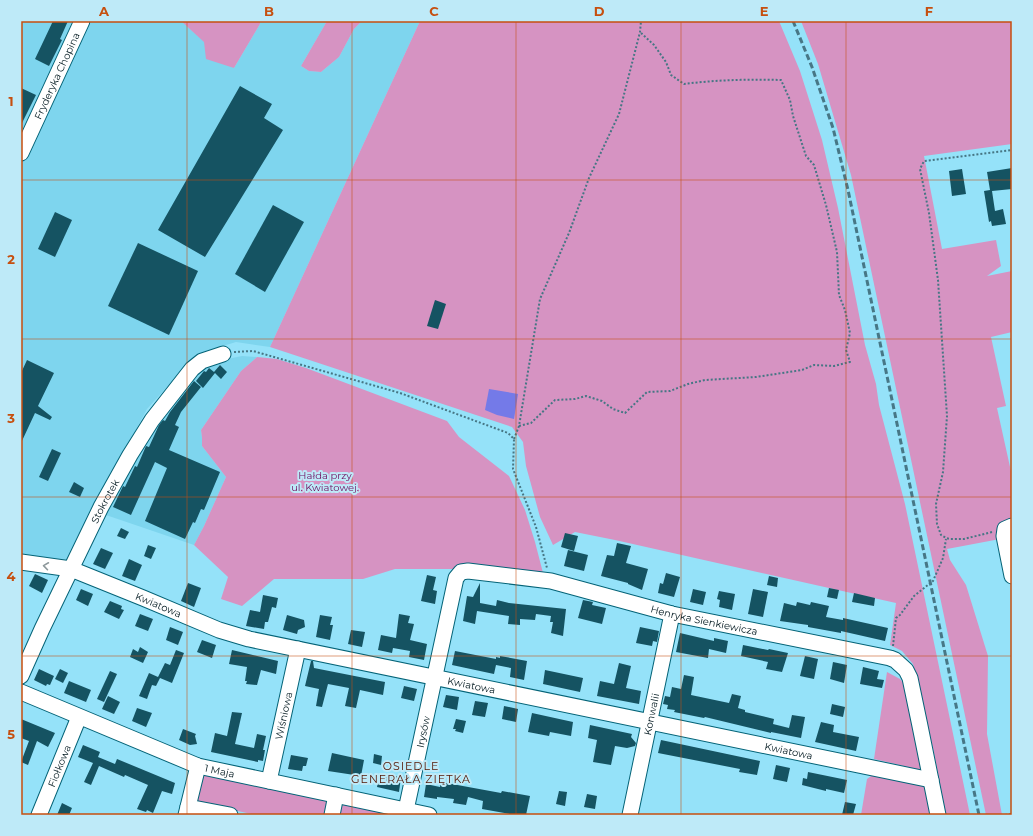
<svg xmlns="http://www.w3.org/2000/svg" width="1033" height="836" font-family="Montserrat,sans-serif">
<rect width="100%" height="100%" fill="#95e2f9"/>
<g fill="#7ed5ee">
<path d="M21 21H181L234 68 260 24V21H327L301 66 309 71 321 72 339 57 354 29 362 21H420L270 347 236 342 197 354 147 409 67 560 21 554Z"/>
<path d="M242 356 257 357 241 371 201 430 202 438V446L226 477 204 526 194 545 103 514 149 433 190 377 208 363Z"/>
</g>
<g fill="#d693c2">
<path d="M181 21H260V24L234 68 206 59 204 42Z"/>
<path d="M327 21H362L354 29 339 57 321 72 309 71 301 66Z"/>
<path d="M420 21H779L800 71 822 140 838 208 865 345 876 384 879 405 905 504 970 815H946L933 748 913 664 902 651 890 645 896 603 615 540 575 532 553 545 540 517 526 466 523 442 512 427 270 347Z"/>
<path d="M801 21H1012V144L924 156 942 249 996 240 1001 266 987 276 1012 271V332L991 337 1006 406 997 408 1012 476V523L1000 539 947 549 950 560 966 585 988 656 987 734 1002 815H986L851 175 818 64Z"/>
<path d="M257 357 277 359 306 368 447 421 459 437 509 476 525 510 535 542 543 573 455 569H395L363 579H274L242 606 221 599 228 577 194 545 204 526 226 477 202 446V438L201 430 241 371Z"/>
<path d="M887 672 900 679 906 686 925 771 874 759Z"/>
<path d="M203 774 330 802 328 815H256L197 802Z"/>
<path d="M874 774 927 784 932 815H861L867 779Z"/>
<path d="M343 803 400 815H340Z"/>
</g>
<path fill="#747ae8" d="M489 389 518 394 514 419 497 415 485 410Z"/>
<g fill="#155362">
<path d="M53 21H68L60 39 62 40 49 66 35 59Z"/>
<path d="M240 86 272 104 264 118 283 130 205 257 158 230Z"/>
<path d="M21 88 36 95 21 125Z"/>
<path d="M1012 168V189L992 191 995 211 1003 209 1006 224 992 226 991 221 989 222 984 191 990 190 987 172Z"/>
<path d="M962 169 966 194 952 196 949 171Z"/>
<path d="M273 205 304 222 265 292 235 274Z"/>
<path d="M55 212 72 220 55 257 38 249Z"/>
<path d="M138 243 198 271 169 335 108 306Z"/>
<path d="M435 300 446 304 438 329 427 326Z"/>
<path d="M27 360 54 373 38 406 52 417 50 420 35 413 21 443V373Z"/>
<path d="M220 365 227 372 221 379 215 373 203 388 196 381 204 371 206 372 209 368 214 372Z"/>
<path d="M194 381 201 387 181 412 175 425 179 427 169 450 220 472 204 510 201 509 195 523 193 522 185 539 145 521 167 468 155 462 131 515 113 507 123 486 125 487 135 466 137 467 146 446 149 447 159 425 163 420 165 421 170 412Z"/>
<path d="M52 449 61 453 48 481 39 477Z"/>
<path d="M74 482 84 488 80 497 69 492Z"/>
<path d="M121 528 129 532 125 539 117 536Z"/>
<path d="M565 533 578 536 574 551 561 547Z"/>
<path d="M617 543 631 546 626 563 648 569 642 590 628 584V583L601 576 607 555 614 556Z"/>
<path d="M148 545 156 548 151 559 144 556Z"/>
<path d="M101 548 113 553 105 569 93 564Z"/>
<path d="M568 550 588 555 584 571 564 566Z"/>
<path d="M129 559 142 565 135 581 122 576Z"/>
<path d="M666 573 680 577 674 597 658 593 660 583 663 584Z"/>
<path d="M35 574 48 580 42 593 29 586Z"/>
<path d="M427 575 436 577 433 590 437 591 435 604 421 601Z"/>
<path d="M769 576 778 578 777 587 767 585Z"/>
<path d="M188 583 201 588 194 607 181 601Z"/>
<path d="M480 583V603L496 606 497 600 509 603 566 609 563 636 551 633 553 622H550L551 616 536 614 535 620 520 619V625L508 624 509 616 477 611 475 624 463 621 467 596 473 597Z"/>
<path d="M829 588 839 590 837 599 827 597Z"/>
<path d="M81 589 93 594 88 606 76 600Z"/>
<path d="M693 589 706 592 703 605 690 602Z"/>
<path d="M753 589 768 592 763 617 748 614Z"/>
<path d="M719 591 735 594 732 610 719 607 720 600 717 599Z"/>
<path d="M854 593 875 598 874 606 852 602Z"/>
<path d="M263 595 278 598 276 608 272 607 268 622H265L264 629 246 626 250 610 260 612Z"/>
<path d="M583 600 593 602 592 605 606 608 602 624 578 618Z"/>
<path d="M110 601 122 606 121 609 124 610 119 619 104 612Z"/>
<path d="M797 602 810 605 811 602 829 606 826 617 843 620V618L888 628 885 641 841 631V633L808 627V625L780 621 784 603 796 606Z"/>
<path d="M140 614 153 619 148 631 135 626Z"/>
<path d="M399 614 410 616 408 623 414 624 410 640 427 644 424 660 409 657 410 651 393 648 392 653 378 650 381 635 396 638Z"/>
<path d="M287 615 304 620 305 627 298 630 297 634 283 630Z"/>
<path d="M320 615 332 617 330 625H333L330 640 316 637Z"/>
<path d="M170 627 183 632 178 645 166 640Z"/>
<path d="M640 627 659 631 657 642 653 641 652 646 636 643Z"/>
<path d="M351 630 365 632 362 647 348 644Z"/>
<path d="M680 633 714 641V638L728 641 726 653 709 649 708 658 676 652Z"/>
<path d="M202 640 216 645 212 658 197 652Z"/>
<path d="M743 645 768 650 769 649 788 653 782 672 766 669 768 662 741 656Z"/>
<path d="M140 647 148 652 143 663 130 657 133 649 138 652Z"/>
<path d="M176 650 184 653 172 683 160 678 156 686 152 685 147 699 139 696 149 673 158 677 165 663 170 665Z"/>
<path d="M232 650 278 661 276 674 261 670 257 685 246 684 247 681H245L247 667 229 664Z"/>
<path d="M455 651 496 659V657L500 658V656L527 661 524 680 510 677 511 668 496 665 494 674 452 665Z"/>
<path d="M805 656 818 659 814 679 800 676Z"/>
<path d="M311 661H313L314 668 385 682 383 695 360 690 356 708 345 706 349 688 328 684 322 707 316 706 319 689 305 686Z"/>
<path d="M833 662 847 665 844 683 830 679Z"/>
<path d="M619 663 631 666 626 688 641 691 639 704 597 696 600 681 614 684Z"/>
<path d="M863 667 879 671 877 679 884 680 882 688 860 684Z"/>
<path d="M39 669 54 676 50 685 47 684 46 686 34 680Z"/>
<path d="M60 669 68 673 63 683 55 679Z"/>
<path d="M545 670 583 678 580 692 543 684Z"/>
<path d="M110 671 117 674 104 702 97 699Z"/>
<path d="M684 675 694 677 691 695 729 703 732 694 741 696 738 708 745 710V712L774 719 773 724 789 728 792 715 805 717 801 738 771 732V733L705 717 704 718 674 712 675 710 667 709 668 705 663 704 665 696 670 697 672 687 681 689Z"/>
<path d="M69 681 91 690 86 702 64 693Z"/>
<path d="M404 686 417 689 414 701 401 698Z"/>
<path d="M446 695 459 697 457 710 443 707Z"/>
<path d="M108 696 120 702 114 714 102 709Z"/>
<path d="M475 701 488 703 485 717 472 715Z"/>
<path d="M832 704 845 707 843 717 830 714Z"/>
<path d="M504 706 518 709 516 722 502 719Z"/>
<path d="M137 708 152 713 146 727 132 721Z"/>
<path d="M232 712 242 713 235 744 254 748 257 734 266 736 263 750H265L263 761 258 760V762L211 752 215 733 227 736Z"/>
<path d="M532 713 573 722 571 736 550 732 549 736 528 732Z"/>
<path d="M21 719 55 733 48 747 37 741 28 765 21 762 29 741 21 738Z"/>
<path d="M456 719 466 721 463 733 455 731 456 729H453Z"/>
<path d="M821 722 834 725 833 732 859 737 856 751 815 742Z"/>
<path d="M590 725 632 734 631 737 636 743 635 746 627 748 615 746 611 765 593 762 597 740 588 738Z"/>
<path d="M183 729 196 734 195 736 197 744 190 745 179 740Z"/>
<path d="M661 740 760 761 757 775 739 772 740 769 658 753Z"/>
<path d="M83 745 100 752 98 757 115 764 117 759 175 783 172 794 162 791 153 813 147 810 146 812 137 809 148 785 125 775 124 777 99 766 91 785 84 782 93 763 78 757Z"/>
<path d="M332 753 364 760 361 776 328 771Z"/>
<path d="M374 754 382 756 381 765 373 763Z"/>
<path d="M291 755 308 758 306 766H303L302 771 288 769Z"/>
<path d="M776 765 790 768 787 782 773 779Z"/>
<path d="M808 772 847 780 844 793 826 789V791L802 785 803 778 807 779Z"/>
<path d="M380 773 401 777 399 792 377 787Z"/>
<path d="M441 782 501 793 502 791 530 796 526 815H515L482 809 483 801 468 797 466 805 453 803 454 799 437 797V799L424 797 426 784 440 787Z"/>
<path d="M559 791 567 792 565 806 556 804Z"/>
<path d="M587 794 597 796 595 809 584 807Z"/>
<path d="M845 802 856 804 853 815H842Z"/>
<path d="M62 803 72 808 69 815H57Z"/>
</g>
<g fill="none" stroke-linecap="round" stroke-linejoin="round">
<g stroke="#046377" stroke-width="17">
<g id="minor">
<path id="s1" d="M21 153 82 21"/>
<path d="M1012 526 1005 529 1004 536 1012 576"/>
<path id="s2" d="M21 562 71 569 143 598 219 630 249 639 931 780"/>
<path id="s3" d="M21 676 42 629 101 507 130 455 152 420 192 369 202 361 223 354"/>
<path id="s4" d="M21 692 198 766 429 815"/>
<path id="s5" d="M269 781 298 649"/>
<path d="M188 807 230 815"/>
<path id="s6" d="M406 810 456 578 461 572 468 571 551 581 672 614 890 658 895 660 906 670 910 678 920 726 938 815"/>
<path id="s7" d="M39 815 79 717"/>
<path d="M186 815 198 766"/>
<path d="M332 815 336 795"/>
<path id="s8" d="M630 815 672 614"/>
</g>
</g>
<g stroke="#467684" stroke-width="2" stroke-dasharray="2 2" stroke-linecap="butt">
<path d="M234 352 253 351 400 393 508 433 514 439 513 469 536 527 547 568"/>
<path d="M519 426 531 423 555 400 575 399 586 396 602 401 613 409 625 413 647 392 670 391 688 384 705 380 756 377 802 370 814 365 834 366 850 362 846 350 850 333 845 310 839 295 837 252 826 205 814 165 806 156 793 116 790 100 781 80C749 79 715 80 684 84L671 75 666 62 654 45 640 32"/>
<path d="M514 439 519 426 540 299 569 233 589 178 619 114 640 32 641 21"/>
<path d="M992 532 964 539H950L946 538 941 535 937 524 936 504 943 472 947 416 938 280 929 213 920 169 924 161 1012 150"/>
<path d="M893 646 896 618 900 615 914 596 933 581 943 558 946 539"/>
<path d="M1005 815 1012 814"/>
</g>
<use href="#minor" stroke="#fff" stroke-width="15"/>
<path stroke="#477786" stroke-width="3" stroke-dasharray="6 3" stroke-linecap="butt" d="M793 21 812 67 833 128 848 190 979 815"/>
</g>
<defs><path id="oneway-chevron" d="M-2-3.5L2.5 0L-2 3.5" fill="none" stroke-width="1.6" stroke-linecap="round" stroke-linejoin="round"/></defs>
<use stroke="#8d989b" href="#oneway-chevron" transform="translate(46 566) rotate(-172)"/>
<path fill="none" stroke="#c64f0f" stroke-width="1" stroke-opacity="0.55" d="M187 21V815M352 21V815M516 21V815M681 21V815M846 21V815M21 180H1012M21 339H1012M21 497H1012M21 656H1012"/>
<g text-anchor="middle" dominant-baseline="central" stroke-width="4" stroke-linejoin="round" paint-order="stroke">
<g font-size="10" fill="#021920" stroke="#beeaf8">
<text stroke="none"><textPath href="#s1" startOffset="85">Fryderyka Chopina</textPath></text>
<text stroke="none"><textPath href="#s3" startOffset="194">Stokrotek</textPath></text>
<text stroke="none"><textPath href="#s2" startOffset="145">Kwiatowa</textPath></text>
<text stroke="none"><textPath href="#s6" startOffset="494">Henryka Sienkiewicza</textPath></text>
<text stroke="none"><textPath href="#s2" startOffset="469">Kwiatowa</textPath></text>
<text stroke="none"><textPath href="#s8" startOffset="103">Konwalii</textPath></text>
<text stroke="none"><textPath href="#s5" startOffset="67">Wiśniowa</textPath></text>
<text stroke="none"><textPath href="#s6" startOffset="80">Irysów</textPath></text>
<text stroke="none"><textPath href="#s2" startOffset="793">Kwiatowa</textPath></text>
<text stroke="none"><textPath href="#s7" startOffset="53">Fiołkowa</textPath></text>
<text stroke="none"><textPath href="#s4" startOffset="214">1 Maja</textPath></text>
</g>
<g font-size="10" fill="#710d5e" stroke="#beeaf8">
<text x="325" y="475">Hałda przy<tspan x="325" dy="12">ul. Kwiatowej.</tspan></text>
</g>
<g font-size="11" letter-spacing="1" fill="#541400" stroke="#beeaf8">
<text x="411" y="766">OSIEDLE<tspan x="411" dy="13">GENERAŁA ZIĘTKA</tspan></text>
</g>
</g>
<rect width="1033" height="836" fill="none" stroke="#beeaf8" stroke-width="44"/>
<rect x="22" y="22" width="989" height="792" fill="none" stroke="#c64f0f" stroke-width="1.5"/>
<g font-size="13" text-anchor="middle" font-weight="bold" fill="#c64f0f">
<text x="104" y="16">A</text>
<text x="269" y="16">B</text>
<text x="434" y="16">C</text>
<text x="599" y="16">D</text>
<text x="764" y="16">E</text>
<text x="929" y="16">F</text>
<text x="11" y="106">1</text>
<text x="11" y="264">2</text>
<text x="11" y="423">3</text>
<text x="11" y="581">4</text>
<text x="11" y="739">5</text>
</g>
</svg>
